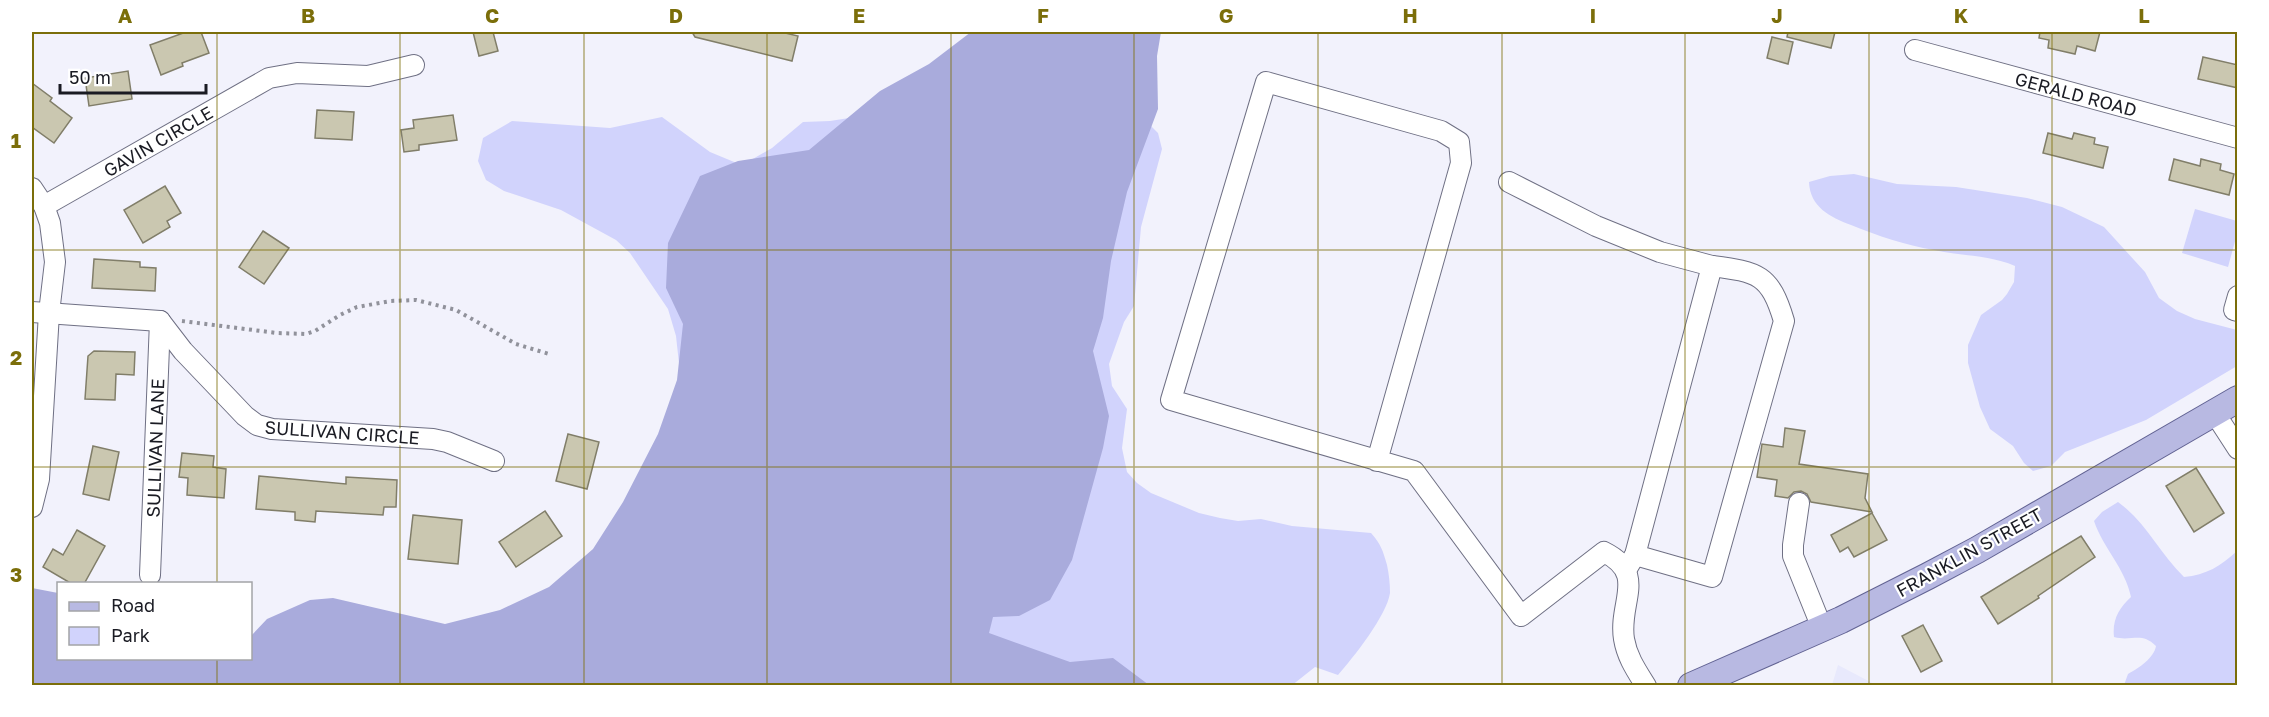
<svg xmlns="http://www.w3.org/2000/svg" width="2269" height="717" font-family="'Golos Text',sans-serif">
<rect width="100%" height="100%" fill="#f2f2fc"/>
<path fill="#e8e9fc" d="M1838 665 1876 685H1832Z"/>
<g fill="#d1d3fc">
<path d="M662 117 710 152 739 164 751 160 772 148 803 122 830 121 849 118 1151 126 1158 133 1162 149 1141 227 1134 306 1124 322 1109 364 1112 386 1127 409 1122 448 1127 472 1137 483 1151 493 1199 513 1220 518 1238 521 1261 519 1292 526 1371 533C1381 544 1383 551 1387 565 1389 574 1390 584 1390 593 1387 615 1353 658 1338 675L1315 667 1291 686H236L52 660 32 641 58 658H250L464 634 595 567 682 391 676 336 668 309 630 253 616 240 561 210 504 191 486 180 478 161 483 138 512 121 610 128Z"/>
<path d="M1854 174 1897 184 1956 187 2027 198 2062 207 2104 227 2145 272 2159 298 2177 311 2195 319 2237 330V366L2146 420 2065 452 2051 466 2033 471 2024 463 2013 446 1990 429 1980 407 1968 363V345L1981 315 2002 300 2007 294 2014 282 2015 266C1990 255 1961 256 1934 250 1905 245 1878 236 1851 225 1830 217 1810 207 1809 182L1830 176Z"/>
<path d="M2195 209 2237 221V234L2228 267 2182 253Z"/>
<path d="M2118 502C2146 522 2159 553 2184 577 2206 575 2221 566 2237 551V685H2124L2128 674C2139 668 2154 658 2156 646 2141 631 2132 642 2114 637 2112 620 2119 608 2131 597 2125 568 2103 548 2094 521L2102 512Z"/>
</g>
<path fill="#a9abdc" d="M971 32H1161L1157 56 1158 109 1127 192 1111 261 1103 318 1093 351 1109 416 1103 448 1072 560 1050 600 1019 616 993 617 989 633 1070 662 1113 658 1149 685H32V588L58 593V658H250L251 636 267 619 310 600 333 598 445 624 500 610 549 587 593 549 623 502 658 434 677 380 683 324 666 288 668 243 700 176 738 161 809 150 880 91 929 64Z"/>
<g fill="#cac7b0" stroke="#817e69" stroke-width="1.5">
<path d="M186 32H201L209 53 182 63 183 66 161 75 150 45Z"/>
<path d="M473 32H493L498 51 479 56Z"/>
<path d="M692 32H781L798 36 792 61 695 37Z"/>
<path d="M1788 32H1835L1831 48 1787 37Z"/>
<path d="M2040 32H2100L2095 51 2077 46 2075 54 2048 48 2049 40 2039 38Z"/>
<path d="M1772 37 1793 42 1788 64 1767 58Z"/>
<path d="M2203 57 2238 65V88L2198 79Z"/>
<path d="M128 71 132 99 89 106 85 78Z"/>
<path d="M32 83 52 98 50 101 72 118 54 143 32 127Z"/>
<path d="M317 110 354 112 352 140 315 138Z"/>
<path d="M453 115 457 140 419 145V150L404 152 401 130 414 128 413 120Z"/>
<path d="M2048 133 2072 139 2074 133 2095 138 2094 144 2108 147 2103 168 2043 153Z"/>
<path d="M2174 159 2200 166 2201 159 2221 164 2220 170 2234 174 2229 195 2169 180Z"/>
<path d="M165 186 181 213 167 221 170 227 143 243 124 210Z"/>
<path d="M263 231 289 248 264 284 239 267Z"/>
<path d="M94 259 140 262V267L156 268 155 291 92 288Z"/>
<path d="M94 351 135 352 134 375 116 374 115 400 85 399 88 356Z"/>
<path d="M1785 428 1805 431 1799 464 1868 474 1865 498 1872 512 1811 502 1807 494 1801 491 1794 492 1788 498 1775 496 1777 480 1757 477 1762 444 1783 447Z"/>
<path d="M568 434 599 442 587 489 556 481Z"/>
<path d="M93 446 119 452 109 500 83 494Z"/>
<path d="M182 453 214 456 213 467 226 469 224 498 187 495 188 478 179 477Z"/>
<path d="M2196 468 2224 513 2194 532 2166 486Z"/>
<path d="M259 476 346 484V477L397 480 396 507H384L383 515 316 511 315 522 295 520V512L256 509Z"/>
<path d="M545 511 562 536 516 567 499 542Z"/>
<path d="M1872 513 1887 540 1854 557 1848 547 1840 552 1831 535Z"/>
<path d="M413 515 462 520 458 564 408 559Z"/>
<path d="M77 530 105 546 84 584H72L43 567 53 549 63 555Z"/>
<path d="M2081 536 2095 557 2038 596 2039 598 1998 624 1981 597Z"/>
<path d="M1923 625 1942 661 1921 672 1902 636Z"/>
</g>
<g fill="none" stroke-linecap="round" stroke-linejoin="round">
<g stroke="#6f7084" stroke-width="22">
<g id="minor">
<path d="M1915 50 2238 138"/>
<path d="M1509 182 1596 226 1660 252 1712 266 1635 555 1626 570"/>
<path d="M32 188 44 206 50 223 55 262 49 313 39 479 32 507"/>
<path d="M44 206 269 78 297 73 368 76 414 65"/>
<path d="M2238 296 2234 310 2238 311"/>
<path d="M32 312 160 321"/>
<path d="M160 321 183 351 245 416 257 425 272 429 433 439 447 442 494 461"/>
<path d="M2214 412 2238 449"/>
<path d="M1377 461 1461 163 1459 142 1441 131 1266 82 1171 400 1414 471 1521 616 1604 552C1648 574 1618 602 1624 639 1627 657 1636 670 1646 686"/>
<path d="M1799 503 1793 545V556L1822 628"/>
<path d="M1635 555 1712 577 1784 321C1770 274 1758 272 1712 266"/>
<path d="M150 575 160 321"/>
</g>
</g>
<g stroke="#626393" stroke-width="28">
<path id="major" d="M1691 686 1841 620 1928 576 1977 550 2238 399"/>
</g>
<path stroke="#91929b" stroke-width="4" stroke-dasharray="3 4.5" stroke-linecap="butt" d="M182 321 277 333 306 334 315 331 340 315 357 307 391 301 416 300 456 310 516 344 549 354"/>
<use href="#minor" stroke="#fff" stroke-width="20"/>
<use href="#major" stroke="#b8b9e2" stroke-width="26"/>
</g>
<path fill="none" stroke="#7b6e0a" stroke-width="1.5" stroke-opacity="0.55" d="M217 32V584M400 32V686M584 32V686M767 32V686M951 32V686M1134 32V686M1318 32V686M1502 32V686M1685 32V686M1869 32V686M2052 32V686M32 250H2238M32 467H2238M217 658V686"/>
<g text-anchor="middle" dominant-baseline="central" stroke-width="4.5" stroke-linejoin="round" paint-order="stroke">
<g font-size="18" fill="#1a1b23" stroke="#fff">
<text transform="translate(2076 94) rotate(15)">GERALD ROAD</text>
<text transform="translate(158 141) rotate(-30)">GAVIN CIRCLE</text>
<text transform="translate(342 432) rotate(4)">SULLIVAN CIRCLE</text>
<text transform="translate(155 448) rotate(-88)">SULLIVAN LANE</text>
<text transform="translate(1969 552) rotate(-29)">FRANKLIN STREET</text>
</g>
</g>
<rect width="2269" height="717" fill="none" stroke="#ffffff" stroke-width="66"/>
<rect x="57" y="582" width="195" height="78" fill="#ffffff" stroke="#a3a4a7" stroke-width="1.5"/>
<rect x="69" y="602" width="30" height="9" fill="#b8b9e2" stroke="#a3a4a7" stroke-width="1.5"/>
<text x="111" y="612" font-size="18" fill="#1a1b23">Road</text>
<rect x="69" y="627" width="30" height="18" fill="#d1d3fc" stroke="#a3a4a7" stroke-width="1.5"/>
<text x="111" y="642" font-size="18" fill="#1a1b23">Park</text>
<path d="M60 84v9h146v-9" fill="none" stroke="#1a1b23" stroke-width="3"/>
<text x="69" y="84" font-size="18" fill="#1a1b23" stroke="#ffffff" stroke-width="4.5" paint-order="stroke">50 m</text>
<rect x="33" y="33" width="2203" height="651" fill="none" stroke="#7b6e0a" stroke-width="2"/>
<g font-size="20" text-anchor="middle" font-weight="bold" fill="#7b6e0a">
<text x="125" y="23">A</text>
<text x="308" y="23">B</text>
<text x="492" y="23">C</text>
<text x="676" y="23">D</text>
<text x="859" y="23">E</text>
<text x="1043" y="23">F</text>
<text x="1226" y="23">G</text>
<text x="1410" y="23">H</text>
<text x="1593" y="23">I</text>
<text x="1777" y="23">J</text>
<text x="1961" y="23">K</text>
<text x="2144" y="23">L</text>
<text x="16" y="148">1</text>
<text x="16" y="365">2</text>
<text x="16" y="582">3</text>
</g>
</svg>
